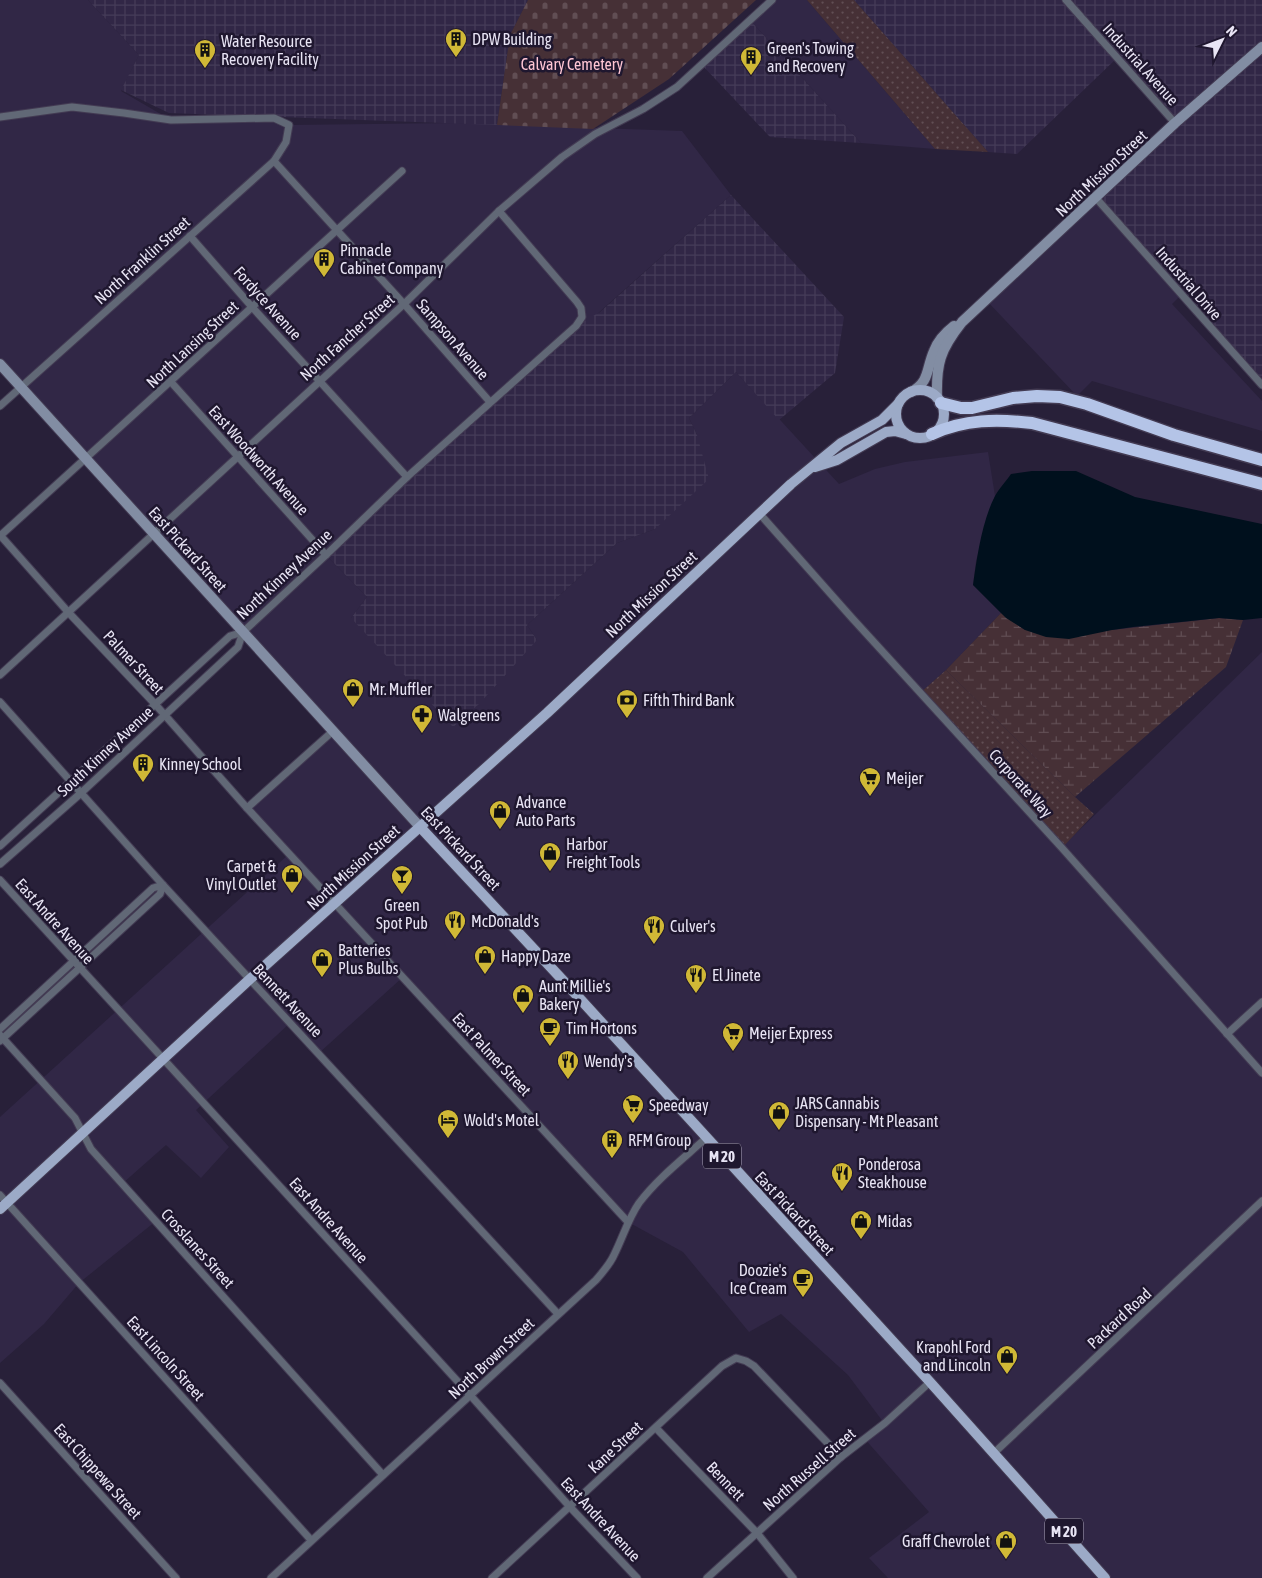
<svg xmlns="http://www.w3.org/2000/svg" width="1262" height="1578" font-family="'Asap Condensed',sans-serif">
<defs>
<pattern id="industrial-grid" width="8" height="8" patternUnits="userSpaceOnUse" patternTransform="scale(1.25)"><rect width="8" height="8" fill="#312746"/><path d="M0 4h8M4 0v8" fill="none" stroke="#453c58"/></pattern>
<pattern id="grass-dots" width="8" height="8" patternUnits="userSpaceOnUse" patternTransform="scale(1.25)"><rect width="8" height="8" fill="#463036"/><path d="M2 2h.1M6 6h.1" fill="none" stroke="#614e54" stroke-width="1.8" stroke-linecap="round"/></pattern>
<pattern id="wetland-marsh" width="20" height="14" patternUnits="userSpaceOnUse" patternTransform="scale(1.25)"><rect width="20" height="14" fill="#463036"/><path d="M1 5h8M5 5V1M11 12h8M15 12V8" fill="none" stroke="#614e54"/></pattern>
<pattern id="cemetery-stones" width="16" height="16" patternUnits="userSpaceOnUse" patternTransform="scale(1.25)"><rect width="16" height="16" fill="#463036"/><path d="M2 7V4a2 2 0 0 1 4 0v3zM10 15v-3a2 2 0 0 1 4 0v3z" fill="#614e54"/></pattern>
</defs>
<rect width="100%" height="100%" fill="#282039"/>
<g fill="#312746">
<path d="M0 0H88L139 55 121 91 171 120 274 118 289 125 455 123 682 131 731 195 326 555 367 597 351 618 537 640 527 625 617 543 655 529 697 435 689 418 736 372 839 484 875 469 905 462 988 452 995 496 988 517 976 561 973 585 1001 613 946 670 920 693 1061 848 1262 652V1578H888L869 1558 929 1512 864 1438 884 1423 848 1375 781 1314 749 1332 683 1252 628 1222 403 977 319 1053 290 1023 196 1110 229 1147 201 1178 166 1145 123 1183 156 1221 79 1283 44 1324 0 1363V1117L289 854 247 808 333 731 0 364Z"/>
<path d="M772 0H807L935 149 861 143 750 20Z"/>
<path d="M1096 198 1181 295 1172 304 1262 401V431L1092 381 1077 396 986 300Z"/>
</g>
<g fill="url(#industrial-grid)">
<path d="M88 0H528L510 35 497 125 169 113 121 90 139 55Z"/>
<path d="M854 0H1262V385L1096 198 1175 123 1117 58 1017 154 988 152Z"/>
<path d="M750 20 861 143 770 137 702 65Z"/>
<path d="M731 195 844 317 835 373 779 420 736 372 689 418 697 435 709 479 655 529 617 543 527 625 537 640 479 704 453 727 351 618 367 597 326 555 576 326 600 312Z"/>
</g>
<g fill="url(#grass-dots)">
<path d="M807 0H854L988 152 935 149Z"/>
<path d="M946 670 1075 797 1094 814 1062 848 920 693Z"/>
</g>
<path fill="url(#wetland-marsh)" d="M1001 613 1025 630H1112L1219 618 1243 620 1226 667 1075 797 946 670Z"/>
<path fill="url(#cemetery-stones)" d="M528 0H756L669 79 593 129 497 125 510 35Z"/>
<path fill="#00101d" d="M1032 471H1076L1135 497 1262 524V618L1243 620 1219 618 1133 627 1112 630 1069 639 1046 637 1025 630 1006 618 973 585C977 557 982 521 995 496 999 489 1006 481 1011 474Z"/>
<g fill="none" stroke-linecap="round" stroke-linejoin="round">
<g stroke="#433b53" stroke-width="9">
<g id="street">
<path d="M1066 0 1175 123"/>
<path d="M0 117 72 107 124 113 171 120 274 118 289 125 286 142 274 161 0 406"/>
<path d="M274 161 404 304 490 402"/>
<path d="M1096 198 1262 385"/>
<path d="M190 236 252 307 407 477"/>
<path d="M171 382 326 555"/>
<path d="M759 513 852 618 1062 848 1262 1073"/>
<path d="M0 535 69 613 155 704 247 808 628 1222"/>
<path d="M0 536 402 171"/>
<path d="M0 675 404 304 499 211 562 157 595 134 643 109 677 87 772 0"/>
<path d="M0 702 163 885 558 1314"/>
<path d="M247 808 333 731"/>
<path d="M0 846 230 636 243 632 326 555 407 477 576 326 582 317 581 308 577 302 499 211"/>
<path d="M0 864 81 793 238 647 243 632"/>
<path d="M0 880 471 1396 570 1507 637 1578"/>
<path d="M0 1029 153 888 163 885 160 894 0 1041"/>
<path d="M1227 1034 1262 1002"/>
<path d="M0 1035 75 1118 91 1149 383 1475"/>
<path d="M0 1195 311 1540"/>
<path d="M0 1383 176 1578"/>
<path d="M656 1428 757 1533 793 1578"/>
<path d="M994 1453 1262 1201"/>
<path d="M271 1578 596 1280C603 1272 610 1264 614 1255 623 1237 628 1219 639 1203 658 1178 683 1159 706 1138"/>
<path d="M492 1578 722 1366 736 1358 746 1361 754 1366 841 1457"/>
<path d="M707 1578 841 1457 885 1423 930 1382"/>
</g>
</g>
<g stroke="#433b53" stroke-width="12">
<g id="secondary">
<path d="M0 364 421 828"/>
<path d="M911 392C930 382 926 369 934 351 938 340 945 333 954 326"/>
<path d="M937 398C936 363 940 350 962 322L1175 123 1262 47"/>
</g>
</g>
<g stroke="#433b53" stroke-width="12">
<g id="primary">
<circle cx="920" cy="414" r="24"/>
<path d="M815 467 837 460 886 432 895 431 906 434"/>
<path d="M421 828 571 989 930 1382 1105 1578"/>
<path d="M0 1209 250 979 547 713 791 484 841 443 882 420 898 404"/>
</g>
</g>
<g stroke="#433b53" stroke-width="15">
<g id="highway">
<path d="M941 403 961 408H972L1013 398 1037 396 1060 397 1087 404 1174 435 1262 460"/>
<path d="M932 434C965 419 997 419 1032 423L1262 484"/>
</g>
</g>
<use href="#street" stroke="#616876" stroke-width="7"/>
<use href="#secondary" stroke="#828da3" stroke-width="10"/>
<use href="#primary" stroke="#9caac7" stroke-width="10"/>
<use href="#highway" stroke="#b4c4e7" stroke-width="12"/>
</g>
<defs>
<g id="building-pin" transform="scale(1.125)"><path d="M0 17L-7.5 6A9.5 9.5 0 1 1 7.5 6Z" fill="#d0b836" stroke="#1f172f"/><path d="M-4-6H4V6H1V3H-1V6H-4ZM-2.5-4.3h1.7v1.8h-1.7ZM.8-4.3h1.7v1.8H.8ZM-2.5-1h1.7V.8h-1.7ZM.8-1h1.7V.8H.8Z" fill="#111"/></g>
<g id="shop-pin" transform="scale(1.125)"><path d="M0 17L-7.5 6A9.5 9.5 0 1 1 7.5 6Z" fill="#d0b836" stroke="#1f172f"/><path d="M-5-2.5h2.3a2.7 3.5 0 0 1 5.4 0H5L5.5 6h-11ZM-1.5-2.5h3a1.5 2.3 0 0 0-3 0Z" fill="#111"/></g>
<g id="bank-pin" transform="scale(1.125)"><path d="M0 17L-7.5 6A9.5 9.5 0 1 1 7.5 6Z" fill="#d0b836" stroke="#1f172f"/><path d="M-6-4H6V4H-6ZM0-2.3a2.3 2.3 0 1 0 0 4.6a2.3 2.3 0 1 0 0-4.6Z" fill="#111"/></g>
<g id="pharmacy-pin" transform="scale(1.125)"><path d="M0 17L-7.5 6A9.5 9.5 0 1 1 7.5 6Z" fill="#d0b836" stroke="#1f172f"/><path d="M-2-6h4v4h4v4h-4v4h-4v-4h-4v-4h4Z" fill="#111"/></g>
<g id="supermarket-pin" transform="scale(1.125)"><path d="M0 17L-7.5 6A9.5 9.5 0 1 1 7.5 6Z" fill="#d0b836" stroke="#1f172f"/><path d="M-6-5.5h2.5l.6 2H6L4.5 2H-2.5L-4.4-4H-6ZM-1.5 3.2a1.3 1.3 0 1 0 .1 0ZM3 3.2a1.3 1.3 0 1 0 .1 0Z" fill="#111"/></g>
<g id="bar-pin" transform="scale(1.125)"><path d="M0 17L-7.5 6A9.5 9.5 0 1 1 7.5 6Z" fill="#d0b836" stroke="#1f172f"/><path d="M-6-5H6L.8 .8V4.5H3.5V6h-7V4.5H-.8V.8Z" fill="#111"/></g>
<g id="restaurant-pin" transform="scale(1.125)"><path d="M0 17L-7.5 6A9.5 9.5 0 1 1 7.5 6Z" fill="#d0b836" stroke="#1f172f"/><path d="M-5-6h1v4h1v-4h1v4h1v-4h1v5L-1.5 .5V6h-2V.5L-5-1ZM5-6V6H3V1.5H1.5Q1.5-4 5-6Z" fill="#111"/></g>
<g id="cafe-pin" transform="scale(1.125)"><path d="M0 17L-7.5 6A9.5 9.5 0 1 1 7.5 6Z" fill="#d0b836" stroke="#1f172f"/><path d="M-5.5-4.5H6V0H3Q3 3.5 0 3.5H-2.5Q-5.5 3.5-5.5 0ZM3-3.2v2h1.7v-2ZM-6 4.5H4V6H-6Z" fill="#111"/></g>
<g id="hotel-pin" transform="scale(1.125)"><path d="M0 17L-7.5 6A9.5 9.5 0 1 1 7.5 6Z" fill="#d0b836" stroke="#1f172f"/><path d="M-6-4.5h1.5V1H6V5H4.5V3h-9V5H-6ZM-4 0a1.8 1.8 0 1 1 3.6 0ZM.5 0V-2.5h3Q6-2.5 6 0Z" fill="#111"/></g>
</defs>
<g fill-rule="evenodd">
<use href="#building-pin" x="456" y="39"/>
<use href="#building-pin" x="205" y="50"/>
<use href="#building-pin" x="751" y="57"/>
<use href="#building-pin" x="324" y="259"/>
<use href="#shop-pin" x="353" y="689"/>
<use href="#bank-pin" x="627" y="700"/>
<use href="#pharmacy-pin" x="422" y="715"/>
<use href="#building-pin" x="143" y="764"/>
<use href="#supermarket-pin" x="870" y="778"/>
<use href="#shop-pin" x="500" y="811"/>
<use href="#shop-pin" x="550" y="853"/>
<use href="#shop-pin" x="292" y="875"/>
<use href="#bar-pin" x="402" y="876"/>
<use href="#restaurant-pin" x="455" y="921"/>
<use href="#restaurant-pin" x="654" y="926"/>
<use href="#shop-pin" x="485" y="956"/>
<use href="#shop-pin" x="322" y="959"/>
<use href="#restaurant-pin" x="696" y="975"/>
<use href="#shop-pin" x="523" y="995"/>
<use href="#cafe-pin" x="550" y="1028"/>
<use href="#supermarket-pin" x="733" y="1033"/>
<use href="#restaurant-pin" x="568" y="1061"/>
<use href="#supermarket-pin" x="633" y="1105"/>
<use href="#shop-pin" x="779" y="1112"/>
<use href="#hotel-pin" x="448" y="1120"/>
<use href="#building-pin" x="612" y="1140"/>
<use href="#restaurant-pin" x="842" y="1173"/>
<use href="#shop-pin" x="861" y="1221"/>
<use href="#cafe-pin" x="803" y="1279"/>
<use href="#shop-pin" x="1007" y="1356"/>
<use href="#shop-pin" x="1006" y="1541"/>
</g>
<g text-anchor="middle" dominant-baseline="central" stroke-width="5" stroke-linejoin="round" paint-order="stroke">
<g fill="#1f172f" stroke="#aca6b9" stroke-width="1">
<rect x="703" y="1143.5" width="38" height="25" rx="4"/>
<rect x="1045" y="1518.5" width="38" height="25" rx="4"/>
</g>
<g font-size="15" font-weight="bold" fill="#e8e4f4">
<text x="722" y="1156">M 20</text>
<text x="1064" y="1531">M 20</text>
</g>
<g font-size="16" fill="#e8e4f4" stroke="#1f172f" text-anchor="start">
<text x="472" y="39">DPW Building</text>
<text x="221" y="41">Water Resource<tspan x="221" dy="18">Recovery Facility</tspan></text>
<text x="767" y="48">Green's Towing<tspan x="767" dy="18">and Recovery</tspan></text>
<text x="340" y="250">Pinnacle<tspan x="340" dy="18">Cabinet Company</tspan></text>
<text x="369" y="689">Mr. Muffler</text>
<text x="643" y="700">Fifth Third Bank</text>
<text x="438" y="715">Walgreens</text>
<text x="159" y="764">Kinney School</text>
<text x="886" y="778">Meijer</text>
<text x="516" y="802">Advance<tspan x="516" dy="18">Auto Parts</tspan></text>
<text x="566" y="844">Harbor<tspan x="566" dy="18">Freight Tools</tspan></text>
<text x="276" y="866" text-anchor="end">Carpet &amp;<tspan x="276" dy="18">Vinyl Outlet</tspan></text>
<text x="402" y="905" text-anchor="middle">Green<tspan x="402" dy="18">Spot Pub</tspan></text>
<text x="471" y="921">McDonald's</text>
<text x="670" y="926">Culver's</text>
<text x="338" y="950">Batteries<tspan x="338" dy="18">Plus Bulbs</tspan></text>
<text x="501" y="956">Happy Daze</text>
<text x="712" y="975">El Jinete</text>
<text x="539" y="986">Aunt Millie's<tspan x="539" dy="18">Bakery</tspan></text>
<text x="566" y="1028">Tim Hortons</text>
<text x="749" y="1033">Meijer Express</text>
<text x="584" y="1061">Wendy's</text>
<text x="795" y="1103">JARS Cannabis<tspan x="795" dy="18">Dispensary - Mt Pleasant</tspan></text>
<text x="649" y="1105">Speedway</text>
<text x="464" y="1120">Wold's Motel</text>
<text x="628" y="1140">RFM Group</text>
<text x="858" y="1164">Ponderosa<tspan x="858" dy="18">Steakhouse</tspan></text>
<text x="877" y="1221">Midas</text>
<text x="787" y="1270" text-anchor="end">Doozie's<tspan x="787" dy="18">Ice Cream</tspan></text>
<text x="991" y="1347" text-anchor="end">Krapohl Ford<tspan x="991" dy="18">and Lincoln</tspan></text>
<text x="990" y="1541" text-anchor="end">Graff Chevrolet</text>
</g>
<g font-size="16" fill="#ffc6d4" stroke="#1f172f">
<text x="572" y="64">Calvary Cemetery</text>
</g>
<g font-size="16" fill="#e8e4f4" stroke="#1f172f">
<text transform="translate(1141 64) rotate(48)">Industrial Avenue</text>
<text transform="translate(1101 173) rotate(-43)">North Mission Street</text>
<text transform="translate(142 260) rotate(-42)">North Franklin Street</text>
<text transform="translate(1189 283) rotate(49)">Industrial Drive</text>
<text transform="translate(268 303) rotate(48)">Fordyce Avenue</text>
<text transform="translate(347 337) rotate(-42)">North Fancher Street</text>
<text transform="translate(453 339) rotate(49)">Sampson Avenue</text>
<text transform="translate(192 344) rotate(-43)">North Lansing Street</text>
<text transform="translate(259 460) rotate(48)">East Woodworth Avenue</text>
<text transform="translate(188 549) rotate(48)">East Pickard Street</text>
<text transform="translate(284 574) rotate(-43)">North Kinney Avenue</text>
<text transform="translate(651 594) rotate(-43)">North Mission Street</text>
<text transform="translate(134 662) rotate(47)">Palmer Street</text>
<text transform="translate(105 751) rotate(-43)">South Kinney Avenue</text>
<text transform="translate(1021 783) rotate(48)">Corporate Way</text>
<text transform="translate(461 848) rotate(47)">East Pickard Street</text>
<text transform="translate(353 867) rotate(-42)">North Mission Street</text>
<text transform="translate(55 921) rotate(48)">East Andre Avenue</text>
<text transform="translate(288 1000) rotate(47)">Bennett Avenue</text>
<text transform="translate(492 1054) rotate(47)">East Palmer Street</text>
<text transform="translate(795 1213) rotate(47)">East Pickard Street</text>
<text transform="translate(329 1220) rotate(48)">East Andre Avenue</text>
<text transform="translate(198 1248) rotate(48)">Crosslanes Street</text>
<text transform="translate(1119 1318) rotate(-43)">Packard Road</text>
<text transform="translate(166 1358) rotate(48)">East Lincoln Street</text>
<text transform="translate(491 1358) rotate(-43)">North Brown Street</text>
<text transform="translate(615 1447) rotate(-43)">Kane Street</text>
<text transform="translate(809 1469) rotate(-41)">North Russell Street</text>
<text transform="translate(98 1471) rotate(48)">East Chippewa Street</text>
<text transform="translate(726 1481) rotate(46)">Bennett</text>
<text transform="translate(601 1519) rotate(47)">East Andre Avenue</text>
</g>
</g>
<g transform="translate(1222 40) rotate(48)" stroke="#1f172f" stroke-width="4" paint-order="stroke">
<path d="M0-4L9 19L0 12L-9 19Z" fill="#e8e4f4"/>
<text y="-8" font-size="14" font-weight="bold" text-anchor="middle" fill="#e8e4f4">N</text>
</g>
</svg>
